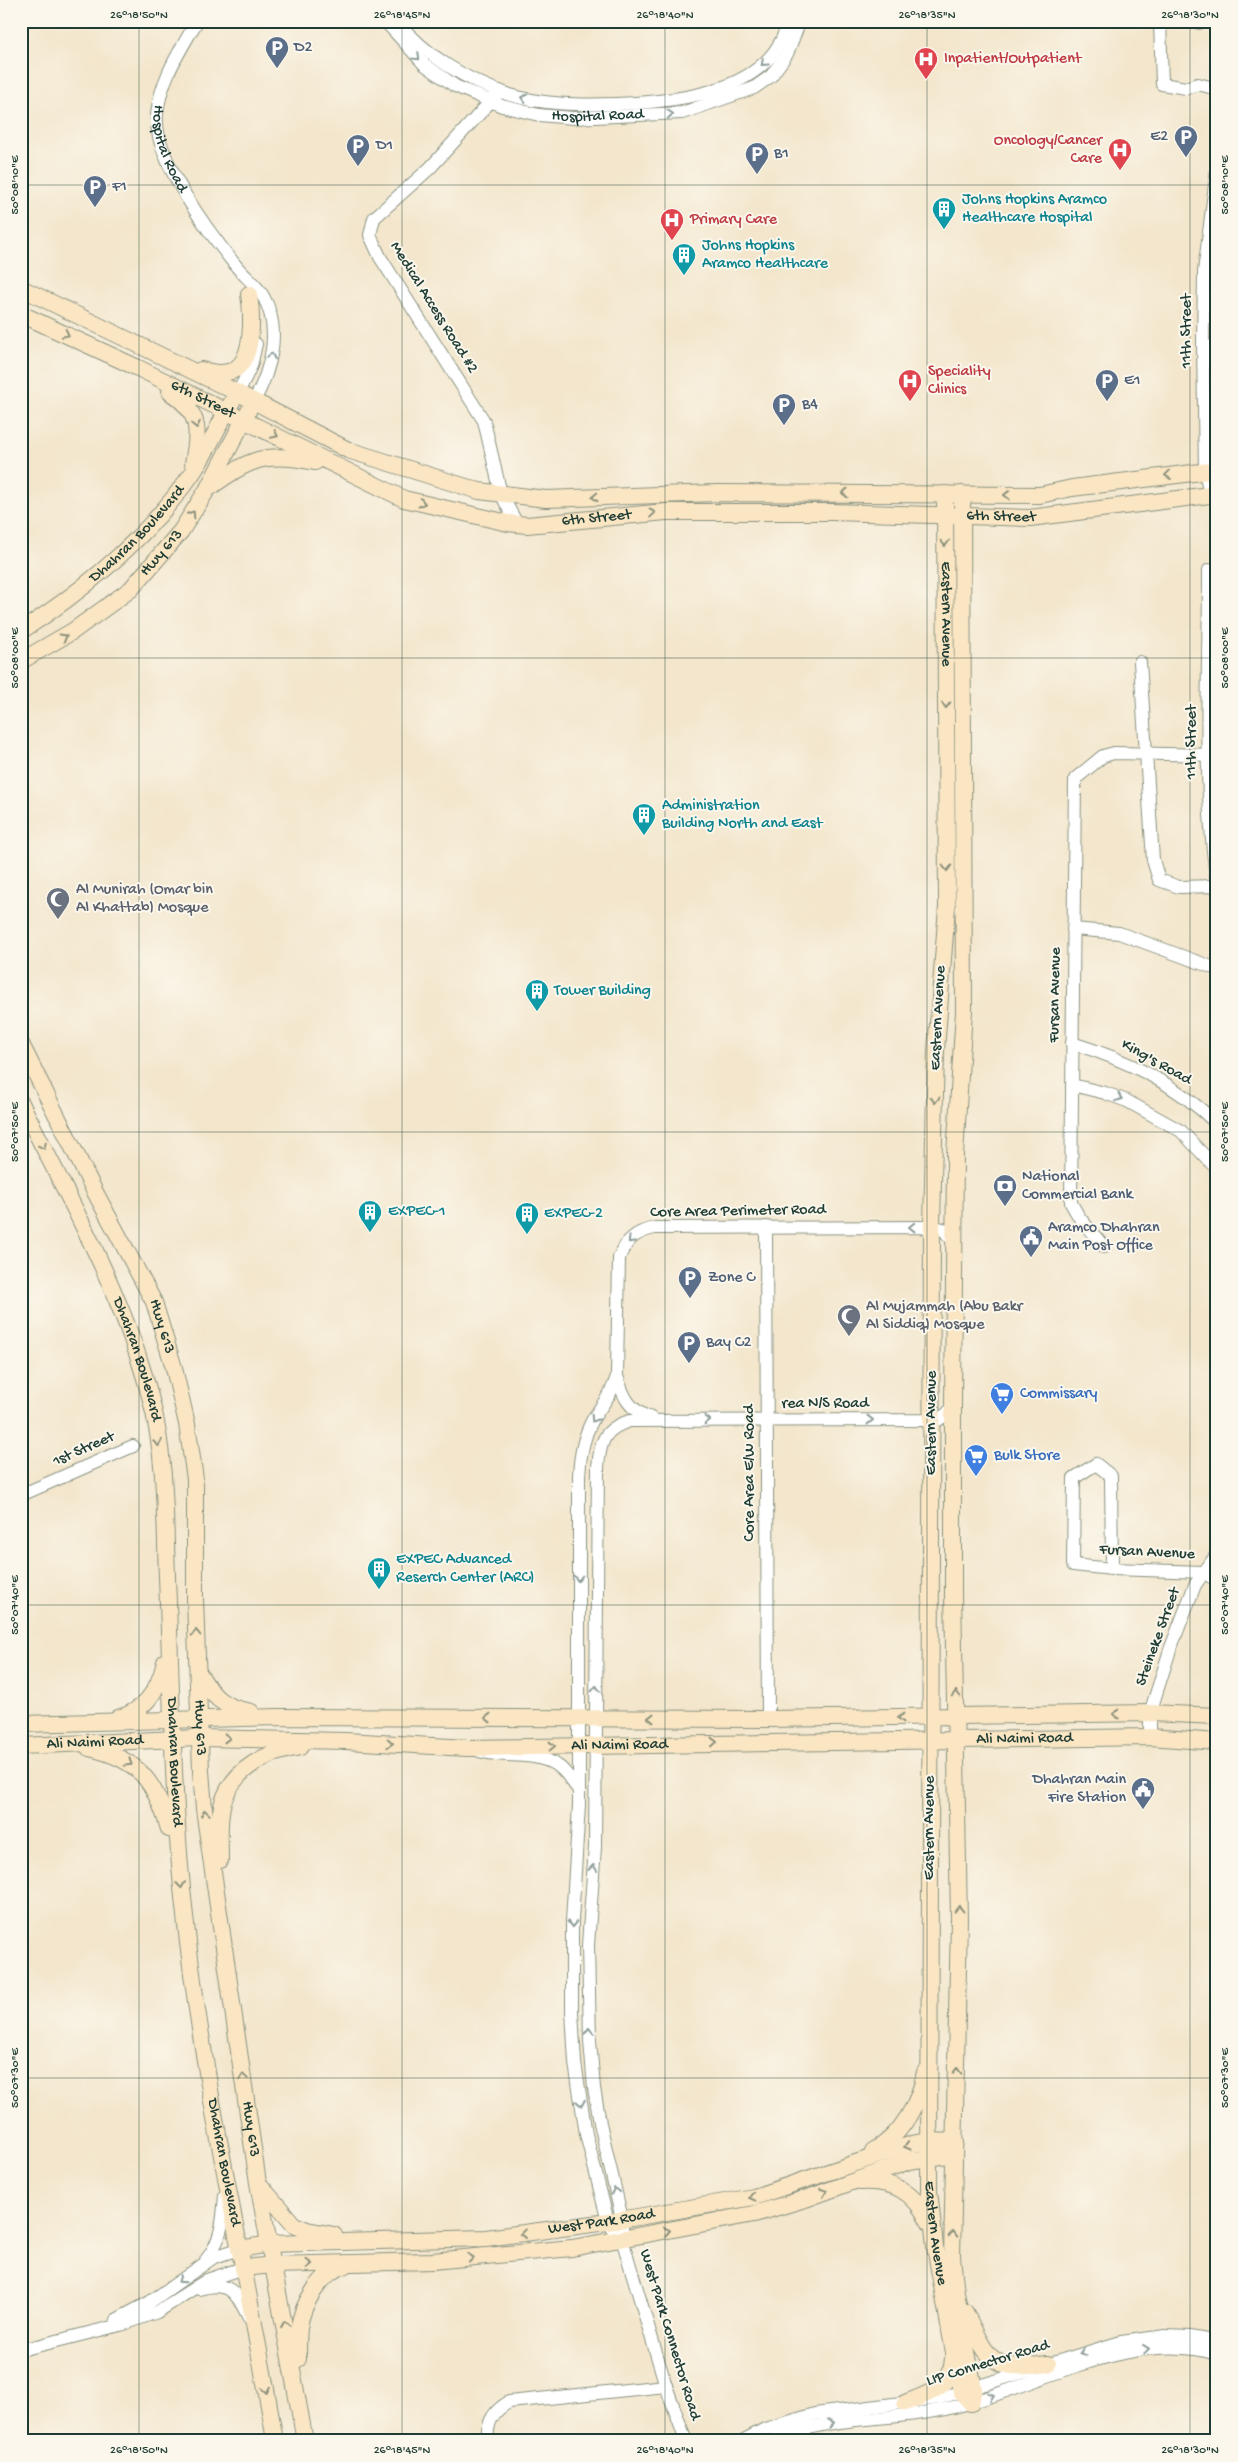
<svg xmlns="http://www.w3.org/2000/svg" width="1238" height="2462" font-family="'Gochi Hand',sans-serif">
<rect width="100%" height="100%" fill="#fbf7ec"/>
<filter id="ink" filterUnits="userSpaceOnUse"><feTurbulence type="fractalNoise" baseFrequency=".02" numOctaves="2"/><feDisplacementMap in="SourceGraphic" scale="10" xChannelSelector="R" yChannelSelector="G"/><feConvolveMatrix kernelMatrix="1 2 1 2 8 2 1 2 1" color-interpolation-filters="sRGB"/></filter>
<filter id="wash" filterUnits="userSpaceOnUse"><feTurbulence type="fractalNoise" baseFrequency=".0096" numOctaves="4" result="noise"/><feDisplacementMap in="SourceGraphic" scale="20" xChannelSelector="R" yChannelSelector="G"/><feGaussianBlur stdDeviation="1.12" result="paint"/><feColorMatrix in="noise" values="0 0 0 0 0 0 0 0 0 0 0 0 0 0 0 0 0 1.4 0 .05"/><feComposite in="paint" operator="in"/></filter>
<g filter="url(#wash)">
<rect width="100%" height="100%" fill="#f3e6cc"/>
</g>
<g filter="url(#ink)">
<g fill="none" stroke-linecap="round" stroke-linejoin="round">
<g stroke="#899280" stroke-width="14">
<g id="minor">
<path id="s1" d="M197 21C180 51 160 80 157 115 153 159 210 234 237 267 245 277 256 284 263 296 282 329 271 370 254 401"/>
<path id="s2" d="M385 21 424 64 455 86 502 106 539 115 573 118 682 113 754 88 771 76 787 54 800 21"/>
<path d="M397 21C426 56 467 81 510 95 545 105 580 105 616 104 675 102 773 93 788 21"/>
<path d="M1160 21 1162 84 1186 88 1198 84 1217 89"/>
<path d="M1199 21V23"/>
<path d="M500 91 430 168 374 218 370 235 380 257 484 421 501 494 517 524"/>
<path d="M1203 345 1217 348"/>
<path d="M238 393 251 366 256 344"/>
<path d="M1210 495 1205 471 1203 345 1204 272 1217 169"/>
<path d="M1209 570C1209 674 1202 780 1217 883"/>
<path d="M1140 662 1153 860 1159 880 1179 887 1217 886"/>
<path d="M1073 929 1119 933 1217 969"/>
<path d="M1072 1043C1127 1060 1175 1083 1217 1124"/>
<path d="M1072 1085 1105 1093 1127 1101 1181 1131 1217 1169"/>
<path d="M766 1227 768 1719"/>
<path d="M1104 1247 1079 1217 1071 1203 1075 779 1103 756 1114 753 1217 755"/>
<path d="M617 1376C623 1397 630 1411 651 1418"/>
<path d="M21 1495 133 1446"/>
<path d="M1112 1569 1111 1476 1096 1464 1074 1478 1073 1565 1112 1569 1204 1572 1217 1581"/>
<path d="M1150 1737V1713L1170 1650 1195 1585 1217 1554"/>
<path d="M479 1751C505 1759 534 1750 558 1766 566 1771 572 1782 578 1789"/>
<path d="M613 2229 608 2222 586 2134 575 2063 572 2011V1921L579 1805V1475C580 1456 583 1438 592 1421 601 1405 612 1395 617 1376L619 1258C626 1240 635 1232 655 1228L932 1227 943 1229 954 1242"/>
<path d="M206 2260C222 2240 223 2220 225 2195"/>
<path d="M199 2289C231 2280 236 2293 249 2318"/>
<path d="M116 2320 150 2302 214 2257 239 2249"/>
<path d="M21 2350 124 2324 157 2312 207 2280 243 2268"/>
<path d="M488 2441C486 2423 493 2411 509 2402L666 2386"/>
<path d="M686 2441 666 2386 622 2239V2219L600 2123 594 2088 590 2041 588 1945 595 1847 598 1467C600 1442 604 1428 630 1421L938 1420 948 1413 953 1404"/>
<path d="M742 2441 765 2429 815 2414 940 2398 1121 2342 1165 2336 1190 2337 1217 2342"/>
<path d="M768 2441C822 2417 879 2421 935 2411 1023 2396 1128 2326 1217 2354"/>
</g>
</g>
<g stroke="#899280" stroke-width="18">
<g id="secondary">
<path d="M21 288 238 393 348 450 479 491 546 499 716 493 1040 495 1072 488 1217 470"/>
<path id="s3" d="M21 314 138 368 404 499 508 523 527 525 666 512H832L1030 518 1217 494"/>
<path d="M201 370C211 372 221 375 232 371 255 361 252 314 249 294"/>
<path d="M170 392C201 413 199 429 193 464"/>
<path d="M209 488C250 459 264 451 315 462"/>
<path id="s4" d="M945 494 947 907 936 1050 932 1227 929 2190 935 2247 961 2392 971 2403"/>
<path d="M962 494 964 1011 955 1155 953 1404V1593L959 1919 952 2257 956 2293 974 2389 971 2403"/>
<path id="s5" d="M21 631C85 590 144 540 189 478 206 455 217 427 232 402"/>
<path id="s6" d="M21 661 73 631 131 589 181 531 207 490 248 412"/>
<path id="s7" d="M21 1044 95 1192 154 1302 174 1368 187 1424 195 1479V1599L201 1771 204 1809 258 2183 305 2441"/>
<path id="s8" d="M21 1103C69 1199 124 1295 151 1400 166 1457 165 1520 167 1578 172 1691 172 1804 185 1916 204 2093 246 2266 275 2441"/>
<path d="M198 1672C213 1697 221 1707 251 1712"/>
<path d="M118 1718C146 1711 159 1689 165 1662"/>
<path d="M21 1724 280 1717 768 1719 1150 1713 1217 1716"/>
<path id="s9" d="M21 1746 199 1738 346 1741 467 1748 1150 1737 1217 1742"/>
<path d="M89 1748C139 1759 155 1781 169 1829"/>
<path d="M220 1860C220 1842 218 1819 223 1802 234 1768 267 1752 300 1747"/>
<path d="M873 2151C901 2137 920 2102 925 2072"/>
<path d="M860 2182C895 2180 914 2192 930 2223"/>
<path d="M259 2184 294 2225 307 2230 334 2235"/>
<path id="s10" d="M239 2249 270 2244 486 2238 608 2222 754 2197 912 2144 930 2141 955 2142"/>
<path d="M243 2268 274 2265 432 2261 572 2248 754 2214 808 2198 909 2161 954 2154"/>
<path d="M965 2312C989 2361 991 2372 1048 2364"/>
<path d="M298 2359C298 2349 298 2338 299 2328 302 2303 322 2272 345 2265"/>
<path d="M905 2403C928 2394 952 2388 953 2358"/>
</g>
</g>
<use href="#minor" stroke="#fff" stroke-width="12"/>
<use href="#secondary" stroke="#fbe6c4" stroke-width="16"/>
</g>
<defs><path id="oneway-chevron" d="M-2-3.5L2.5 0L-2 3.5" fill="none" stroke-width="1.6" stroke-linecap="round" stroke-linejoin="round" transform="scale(1.25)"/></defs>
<g stroke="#8f9e9a">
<use href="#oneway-chevron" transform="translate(417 57) rotate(44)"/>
<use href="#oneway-chevron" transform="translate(764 63) rotate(138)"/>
<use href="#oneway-chevron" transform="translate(524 98) rotate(-166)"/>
<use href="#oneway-chevron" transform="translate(670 114) rotate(-5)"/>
<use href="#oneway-chevron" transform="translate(271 356) rotate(-80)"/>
<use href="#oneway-chevron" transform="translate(1119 1098) rotate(22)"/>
<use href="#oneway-chevron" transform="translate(912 1227) rotate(-180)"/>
<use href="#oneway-chevron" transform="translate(631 1240) rotate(135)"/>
<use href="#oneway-chevron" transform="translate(594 1419) rotate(122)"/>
<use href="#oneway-chevron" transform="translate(707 1420)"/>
<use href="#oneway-chevron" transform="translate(870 1420)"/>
<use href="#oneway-chevron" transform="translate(578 1578) rotate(90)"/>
<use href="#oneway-chevron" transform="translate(596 1689) rotate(-89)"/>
<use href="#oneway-chevron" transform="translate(593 1868) rotate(-84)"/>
<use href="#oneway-chevron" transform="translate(572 1924) rotate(91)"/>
<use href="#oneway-chevron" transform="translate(589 2031) rotate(-92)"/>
<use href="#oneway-chevron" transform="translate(581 2103) rotate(80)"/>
<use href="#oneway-chevron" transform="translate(615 2191) rotate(-103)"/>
<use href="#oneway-chevron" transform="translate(181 2280) rotate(145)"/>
<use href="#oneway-chevron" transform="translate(1146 2349) rotate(-7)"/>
<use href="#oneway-chevron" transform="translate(1083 2352) rotate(164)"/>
<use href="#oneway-chevron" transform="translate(991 2396) rotate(-18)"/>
<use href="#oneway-chevron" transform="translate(831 2423) rotate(-11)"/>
</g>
<g stroke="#8d927c">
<use href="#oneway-chevron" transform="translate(66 334) rotate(26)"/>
<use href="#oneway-chevron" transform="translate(196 425) rotate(79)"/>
<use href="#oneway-chevron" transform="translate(275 435) rotate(26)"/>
<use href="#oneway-chevron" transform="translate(1168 475) rotate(173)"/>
<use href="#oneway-chevron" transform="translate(845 493) rotate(-180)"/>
<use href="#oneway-chevron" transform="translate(1007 495) rotate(-180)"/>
<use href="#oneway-chevron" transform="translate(595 497) rotate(178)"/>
<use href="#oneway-chevron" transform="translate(422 503) rotate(13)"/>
<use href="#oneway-chevron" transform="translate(652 513) rotate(-6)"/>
<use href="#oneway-chevron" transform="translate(192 514) rotate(-58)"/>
<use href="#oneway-chevron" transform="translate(945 543) rotate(90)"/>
<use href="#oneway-chevron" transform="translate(64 637) rotate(-31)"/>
<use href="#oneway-chevron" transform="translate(946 705) rotate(89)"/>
<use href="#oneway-chevron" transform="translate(947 868) rotate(90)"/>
<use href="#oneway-chevron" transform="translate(935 1100) rotate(91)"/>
<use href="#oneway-chevron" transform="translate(43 1146) rotate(64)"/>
<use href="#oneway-chevron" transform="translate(158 1443) rotate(81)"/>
<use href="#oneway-chevron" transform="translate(196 1633) rotate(-92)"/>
<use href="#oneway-chevron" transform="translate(956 1694) rotate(-90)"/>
<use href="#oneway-chevron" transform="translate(1116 1714) rotate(179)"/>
<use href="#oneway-chevron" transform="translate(488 1718) rotate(-180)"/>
<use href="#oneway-chevron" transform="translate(651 1718) rotate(-180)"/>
<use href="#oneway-chevron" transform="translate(901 1718) rotate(180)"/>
<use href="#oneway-chevron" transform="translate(227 1738) rotate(1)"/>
<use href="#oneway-chevron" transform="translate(714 1742) rotate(-1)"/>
<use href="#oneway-chevron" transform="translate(390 1743) rotate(3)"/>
<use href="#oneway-chevron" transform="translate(552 1746) rotate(-1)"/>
<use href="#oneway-chevron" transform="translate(129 1763) rotate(32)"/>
<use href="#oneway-chevron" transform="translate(205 1813) rotate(-98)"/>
<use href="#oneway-chevron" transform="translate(181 1885) rotate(84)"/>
<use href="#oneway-chevron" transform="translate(959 1909) rotate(-91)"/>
<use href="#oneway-chevron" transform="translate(957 2071) rotate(-89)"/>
<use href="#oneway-chevron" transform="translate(243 2077) rotate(-98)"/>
<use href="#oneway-chevron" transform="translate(907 2146) rotate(163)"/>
<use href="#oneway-chevron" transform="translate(824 2192) rotate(-21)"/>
<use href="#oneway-chevron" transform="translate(752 2197) rotate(166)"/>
<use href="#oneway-chevron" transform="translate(667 2231) rotate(-11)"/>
<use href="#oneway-chevron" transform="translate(523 2234) rotate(173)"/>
<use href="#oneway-chevron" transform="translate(953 2234) rotate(-89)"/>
<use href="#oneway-chevron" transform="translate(471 2258) rotate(-4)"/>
<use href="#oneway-chevron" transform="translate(309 2264) rotate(-2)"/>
<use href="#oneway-chevron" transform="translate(285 2324) rotate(-100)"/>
<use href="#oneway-chevron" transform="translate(266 2390) rotate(79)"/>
</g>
</g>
<path fill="none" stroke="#1f3d34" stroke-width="1" stroke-opacity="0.45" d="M139 21V2441M402 21V2441M665 21V2441M927 21V2441M1190 21V2441M21 185H1217M21 658H1217M21 1132H1217M21 1605H1217M21 2078H1217"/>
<defs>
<g id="parking-pin" transform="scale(1.25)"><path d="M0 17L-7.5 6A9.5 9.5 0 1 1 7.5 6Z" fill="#5c6f8a" stroke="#fbf7ec"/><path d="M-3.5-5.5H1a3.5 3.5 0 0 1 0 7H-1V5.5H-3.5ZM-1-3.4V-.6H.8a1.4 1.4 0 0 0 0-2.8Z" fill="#fff"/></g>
<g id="hospital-pin" transform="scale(1.25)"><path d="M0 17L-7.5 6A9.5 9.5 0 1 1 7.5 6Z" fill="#e0444e" stroke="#fbf7ec"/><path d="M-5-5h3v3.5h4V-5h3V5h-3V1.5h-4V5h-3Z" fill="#fff"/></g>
<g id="building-pin" transform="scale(1.25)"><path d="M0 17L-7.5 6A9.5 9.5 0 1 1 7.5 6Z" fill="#0f9aa8" stroke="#fbf7ec"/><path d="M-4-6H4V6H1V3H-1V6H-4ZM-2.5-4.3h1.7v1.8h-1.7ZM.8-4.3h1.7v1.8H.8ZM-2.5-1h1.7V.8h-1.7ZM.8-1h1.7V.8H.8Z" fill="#fff"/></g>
<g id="mosque-pin" transform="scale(1.25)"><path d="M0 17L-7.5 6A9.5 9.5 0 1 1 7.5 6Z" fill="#6b7280" stroke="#fbf7ec"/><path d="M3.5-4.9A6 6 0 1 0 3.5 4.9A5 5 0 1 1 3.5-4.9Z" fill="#fff"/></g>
<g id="bank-pin" transform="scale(1.25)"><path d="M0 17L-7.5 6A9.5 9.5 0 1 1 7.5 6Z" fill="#5c6f8a" stroke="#fbf7ec"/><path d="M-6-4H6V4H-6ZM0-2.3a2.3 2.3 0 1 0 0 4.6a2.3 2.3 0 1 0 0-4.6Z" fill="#fff"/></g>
<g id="civic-pin" transform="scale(1.25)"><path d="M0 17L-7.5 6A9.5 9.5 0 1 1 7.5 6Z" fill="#5c6f8a" stroke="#fbf7ec"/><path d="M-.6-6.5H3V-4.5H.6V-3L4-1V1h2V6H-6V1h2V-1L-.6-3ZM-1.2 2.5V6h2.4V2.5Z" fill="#fff"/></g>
<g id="supermarket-pin" transform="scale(1.25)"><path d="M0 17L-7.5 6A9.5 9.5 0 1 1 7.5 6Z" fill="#3f7fe0" stroke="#fbf7ec"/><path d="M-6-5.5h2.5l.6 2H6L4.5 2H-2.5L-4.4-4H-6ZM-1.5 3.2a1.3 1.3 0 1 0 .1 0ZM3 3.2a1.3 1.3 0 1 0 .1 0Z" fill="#fff"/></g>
</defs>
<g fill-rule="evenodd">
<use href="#parking-pin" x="277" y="48"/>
<use href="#hospital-pin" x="926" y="59"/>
<use href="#parking-pin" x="1186" y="137"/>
<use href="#parking-pin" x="358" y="146"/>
<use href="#hospital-pin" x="1120" y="150"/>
<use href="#parking-pin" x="757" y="154"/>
<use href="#parking-pin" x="95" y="187"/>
<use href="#building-pin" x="944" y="209"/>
<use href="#hospital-pin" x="672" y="220"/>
<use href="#building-pin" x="684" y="255"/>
<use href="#hospital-pin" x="910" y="381"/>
<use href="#parking-pin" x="1107" y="381"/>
<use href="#parking-pin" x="784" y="405"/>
<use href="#building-pin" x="644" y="815"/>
<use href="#mosque-pin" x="58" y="899"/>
<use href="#building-pin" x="537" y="991"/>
<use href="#bank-pin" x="1005" y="1186"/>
<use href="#building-pin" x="370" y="1212"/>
<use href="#building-pin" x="527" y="1214"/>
<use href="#civic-pin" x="1031" y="1237"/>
<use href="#parking-pin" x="690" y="1278"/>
<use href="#mosque-pin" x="849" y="1316"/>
<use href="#parking-pin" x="689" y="1343"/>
<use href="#supermarket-pin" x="1002" y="1394"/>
<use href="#supermarket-pin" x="976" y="1456"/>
<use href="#building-pin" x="379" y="1569"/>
<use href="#civic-pin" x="1143" y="1789"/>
</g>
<g text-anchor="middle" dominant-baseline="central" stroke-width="4" stroke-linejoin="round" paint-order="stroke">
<g font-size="16" fill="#4e5e75" stroke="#fbf7ec" text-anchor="start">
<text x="294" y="48">D2</text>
<text x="1168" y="137" text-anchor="end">E2</text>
<text x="376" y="146">D1</text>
<text x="774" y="154">B1</text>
<text x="112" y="187">F1</text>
<text x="1124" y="381">E1</text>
<text x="802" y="405">B4</text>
<text x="1022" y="1177">National<tspan x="1022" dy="18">Commercial Bank</tspan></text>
<text x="1048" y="1228">Aramco Dhahran<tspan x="1048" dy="18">Main Post Office</tspan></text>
<text x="708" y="1278">Zone C</text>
<text x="706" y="1343">Bay C2</text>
<text x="1126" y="1780" text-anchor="end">Dhahran Main<tspan x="1126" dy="18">Fire Station</tspan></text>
</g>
<g font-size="16" fill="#be3a42" stroke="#fbf7ec" text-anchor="start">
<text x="944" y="59">Inpatient/Outpatient</text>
<text x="1102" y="141" text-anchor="end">Oncology/Cancer<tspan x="1102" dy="18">Care</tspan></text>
<text x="690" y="220">Primary Care</text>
<text x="928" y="372">Speciality<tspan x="928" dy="18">Clinics</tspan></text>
</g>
<g font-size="16" fill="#1f3d34" stroke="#fbf7ec">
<text stroke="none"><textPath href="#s2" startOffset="244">Hospital Road</textPath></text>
<text stroke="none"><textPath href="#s1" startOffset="139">Hospital Road</textPath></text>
<text transform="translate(433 308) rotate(58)">Medical Access Road #2</text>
<text transform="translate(1187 331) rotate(-90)">11th Street</text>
<text stroke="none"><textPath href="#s3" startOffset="201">6th Street</textPath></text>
<text stroke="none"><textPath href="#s3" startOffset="1026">6th Street</textPath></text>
<text stroke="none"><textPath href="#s3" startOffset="621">6th Street</textPath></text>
<text stroke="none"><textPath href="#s5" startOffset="152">Dhahran Boulevard</textPath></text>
<text stroke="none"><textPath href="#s6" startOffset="179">Hwy 613</textPath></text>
<text stroke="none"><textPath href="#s4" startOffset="120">Eastern Avenue</textPath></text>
<text transform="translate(1192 742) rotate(-90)">11th Street</text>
<text transform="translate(1056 995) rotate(-89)">Fursan Avenue</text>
<text transform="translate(939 1018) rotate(-87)">Eastern Avenue</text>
<text transform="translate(1156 1063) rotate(29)">King's Road</text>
<text transform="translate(738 1212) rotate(-1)">Core Area Perimeter Road</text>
<text stroke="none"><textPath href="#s7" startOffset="316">Hwy 613</textPath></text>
<text stroke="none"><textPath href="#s8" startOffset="282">Dhahran Boulevard</textPath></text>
<text x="825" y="1404">rea N/S Road</text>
<text transform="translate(932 1423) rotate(-90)">Eastern Avenue</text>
<text transform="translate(84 1450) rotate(-24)">1st Street</text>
<text transform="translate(750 1473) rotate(-90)">Core Area E/W Road</text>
<text transform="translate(1147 1553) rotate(3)">Fursan Avenue</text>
<text transform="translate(1159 1637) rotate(-70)">Steineke Street</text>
<text stroke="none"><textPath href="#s7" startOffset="721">Hwy 613</textPath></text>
<text stroke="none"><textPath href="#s9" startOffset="1004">Ali Naimi Road</textPath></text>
<text stroke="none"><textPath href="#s9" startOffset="74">Ali Naimi Road</textPath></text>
<text stroke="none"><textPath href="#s9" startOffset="599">Ali Naimi Road</textPath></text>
<text stroke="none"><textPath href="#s8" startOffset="688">Dhahran Boulevard</textPath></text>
<text transform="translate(930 1828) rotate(-90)">Eastern Avenue</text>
<text stroke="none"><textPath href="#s7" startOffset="1126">Hwy 613</textPath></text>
<text stroke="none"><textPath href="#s8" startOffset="1092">Dhahran Boulevard</textPath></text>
<text stroke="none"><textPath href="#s10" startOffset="364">West Park Road</textPath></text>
<text stroke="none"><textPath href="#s4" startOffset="1740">Eastern Avenue</textPath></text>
<text transform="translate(669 2335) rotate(73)">West Park Connector Road</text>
<text transform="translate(988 2364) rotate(-17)">LIP Connector Road</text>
</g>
<g font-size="16" fill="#0d838f" stroke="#fbf7ec" text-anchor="start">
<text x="962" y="200">Johns Hopkins Aramco<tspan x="962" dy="18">Healthcare Hospital</tspan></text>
<text x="702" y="246">Johns Hopkins<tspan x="702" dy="18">Aramco Healthcare</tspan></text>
<text x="662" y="806">Administration<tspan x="662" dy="18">Building North and East</tspan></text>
<text x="554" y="991">Tower Building</text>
<text x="388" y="1212">EXPEC-1</text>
<text x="544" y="1214">EXPEC-2</text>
<text x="396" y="1560">EXPEC Advanced<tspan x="396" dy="18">Reserch Center (ARC)</tspan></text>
</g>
<g font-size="16" fill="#5b616d" stroke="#fbf7ec" text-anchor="start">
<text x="76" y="890">Al Munirah (Omar bin<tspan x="76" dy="18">Al Khattab) Mosque</tspan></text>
<text x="866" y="1307">Al Mujammah (Abu Bakr<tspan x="866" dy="18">Al Siddiq) Mosque</tspan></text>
</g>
<g font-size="16" fill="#366cbe" stroke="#fbf7ec" text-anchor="start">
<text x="1020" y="1394">Commissary</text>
<text x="994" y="1456">Bulk Store</text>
</g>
</g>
<rect width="1238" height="2462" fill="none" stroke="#fbf7ec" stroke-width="55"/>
<rect x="28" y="28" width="1182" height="2406" fill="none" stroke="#1f3d34" stroke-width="2"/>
<g font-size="12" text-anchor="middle" fill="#1f3d34">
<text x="139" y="18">26°18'50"N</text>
<text x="402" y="18">26°18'45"N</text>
<text x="665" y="18">26°18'40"N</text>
<text x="927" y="18">26°18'35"N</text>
<text x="1190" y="18">26°18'30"N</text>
<text transform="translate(1224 185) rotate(-90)" y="4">50°08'10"E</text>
<text transform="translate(14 185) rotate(-90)" y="4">50°08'10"E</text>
<text transform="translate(1224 658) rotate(-90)" y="4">50°08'00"E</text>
<text transform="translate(14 658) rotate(-90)" y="4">50°08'00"E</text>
<text transform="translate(1224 1132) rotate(-90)" y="4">50°07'50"E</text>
<text transform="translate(14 1132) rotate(-90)" y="4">50°07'50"E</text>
<text transform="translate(14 1605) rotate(-90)" y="4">50°07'40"E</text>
<text transform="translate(1224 1605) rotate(-90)" y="4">50°07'40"E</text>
<text transform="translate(14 2078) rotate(-90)" y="4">50°07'30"E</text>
<text transform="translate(1224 2078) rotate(-90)" y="4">50°07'30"E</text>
<text x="139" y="2453">26°18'50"N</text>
<text x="402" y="2453">26°18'45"N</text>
<text x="665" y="2453">26°18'40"N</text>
<text x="927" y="2453">26°18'35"N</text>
<text x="1190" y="2453">26°18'30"N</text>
</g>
</svg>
